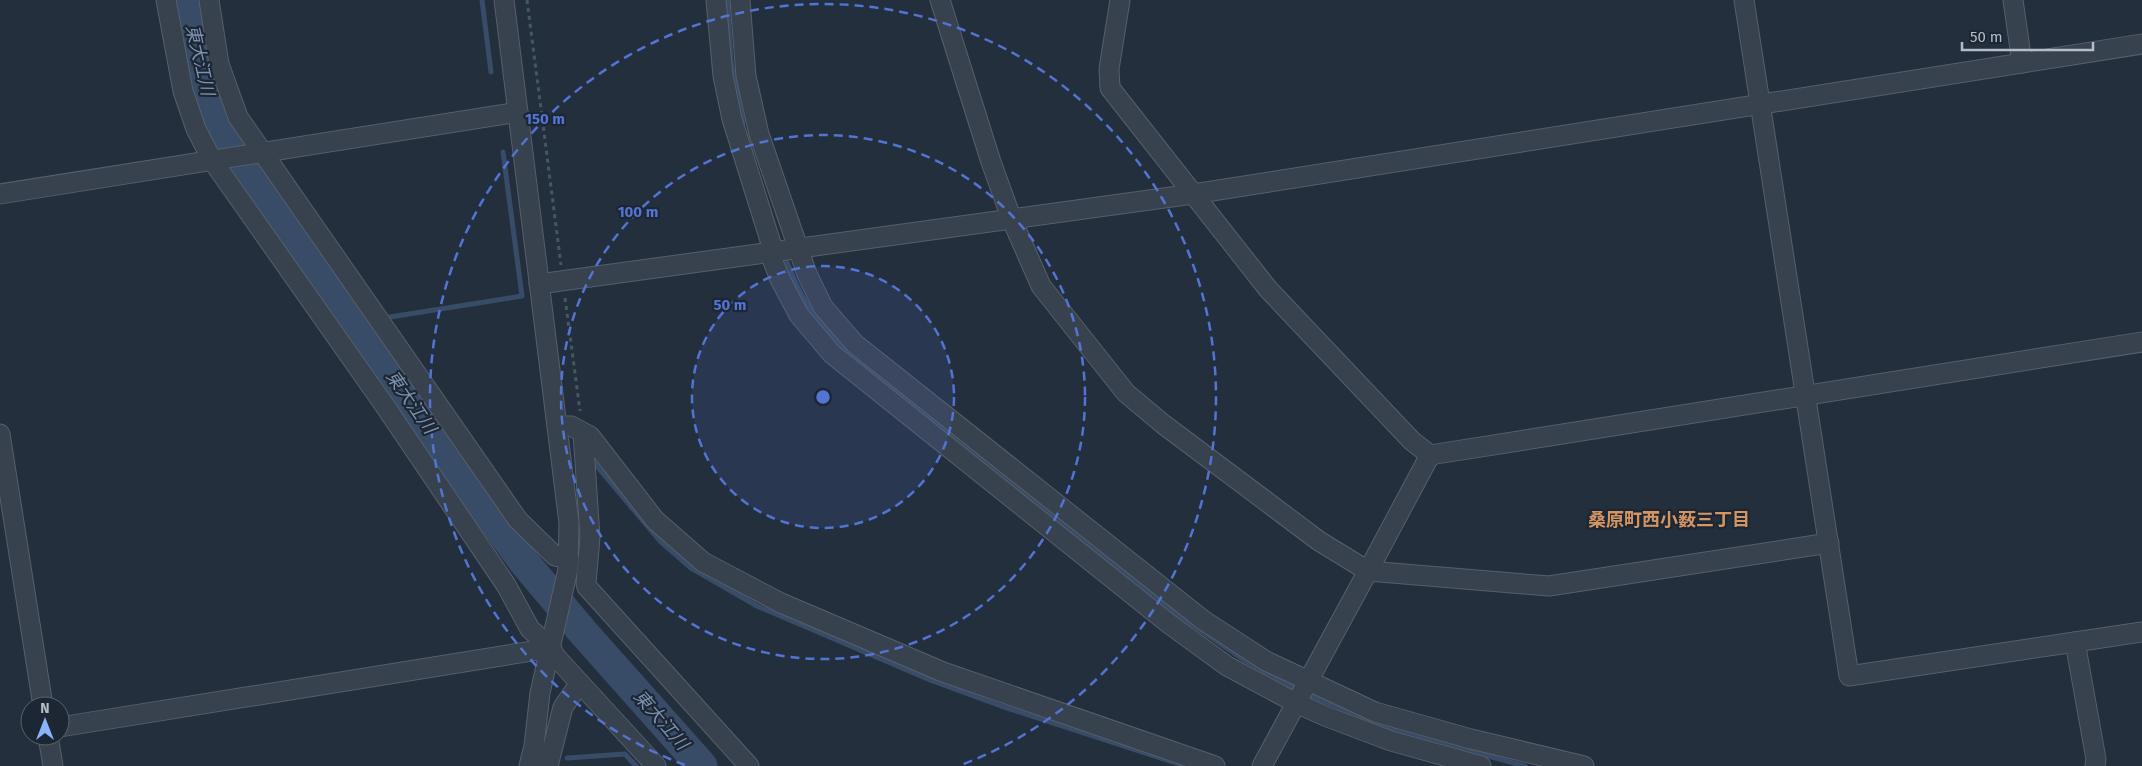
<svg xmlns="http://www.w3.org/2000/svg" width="2142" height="766" font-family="'Fira Sans','Noto Sans JP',sans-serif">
<rect width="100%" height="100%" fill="#242f3e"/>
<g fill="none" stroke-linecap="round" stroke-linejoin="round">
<g stroke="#394c67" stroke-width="5">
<path d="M482 0 491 72"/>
<path d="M727 0 731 62 743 123"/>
<path d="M784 253C798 297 816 322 850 354L1180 616 1244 660 1298 690"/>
<path d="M390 317 522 296 503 152"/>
<path d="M595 464 660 541 691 568 757 606 930 680 1001 706 1185 766"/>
<path d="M1306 694 1399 732 1525 766"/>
<path d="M567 758 625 754 636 766"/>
</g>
<path stroke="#394c67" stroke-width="31" d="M188 0 195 50 213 114 249 173 465 482 524 562 582 631 702 766"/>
<g stroke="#565f6c" stroke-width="21">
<g id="minor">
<path d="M166 0 183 91 196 129 212 160 385 406 506 585 530 629 551 648 555 656 656 766"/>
<path d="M209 0 219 64 238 117 518 520 555 556 569 559"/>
<path d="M504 0 569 523 568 569 540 693 534 746 529 766"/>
<path d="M716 0 723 76 732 119 774 253"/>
<path d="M740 0 746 76 759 134 807 274 823 307 855 344 1203 620 1266 661 1375 712 1471 739 1584 766"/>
<path d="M940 0 991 162 1012 220 1041 286 1126 393 1163 424 1319 541 1368 571 1430 455"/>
<path d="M1120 0 1109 69 1110 88 1268 289 1412 441 1430 455 2142 342"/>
<path d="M1744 0 1849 676 2075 642 2096 759 2095 766"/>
<path d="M2013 0 2022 63"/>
<path d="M0 194 518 112"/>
<path d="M770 254 780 279 799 315 832 354 1168 623 1227 666 1296 703 1325 716 1391 741 1481 766"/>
<path d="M539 284 1193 194 2142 44"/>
<path d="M557 426H571L590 436 655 520 703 562 781 603 943 672 1215 766"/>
<path d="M583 433 590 537 586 583 587 587 749 766"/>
<path d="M0 434 43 706"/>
<path d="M2075 642 2142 632"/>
<path d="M60 727 551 648"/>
<path d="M48 736 53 766"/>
<path d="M548 766 563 707 580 683"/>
<path d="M1262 766 1368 571 1549 586 1829 543"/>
</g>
</g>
<g stroke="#44595c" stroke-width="3" stroke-dasharray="4 4" stroke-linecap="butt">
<path d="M527 0 561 265"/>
<path d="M565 298 580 411"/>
</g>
<use href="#minor" stroke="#38414e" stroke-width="19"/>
</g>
<circle cx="823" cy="397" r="131" fill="#5274d3" fill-opacity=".12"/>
<g fill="none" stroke="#5274d3" stroke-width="2.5" stroke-dasharray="9 6">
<circle cx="823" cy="397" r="131"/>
<circle cx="823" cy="397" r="262"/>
<path d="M685 765A393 393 0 1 1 961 765"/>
</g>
<g text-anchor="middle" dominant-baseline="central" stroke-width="4.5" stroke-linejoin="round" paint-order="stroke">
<g font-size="18" font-style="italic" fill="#7c92b1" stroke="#1d2633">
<text transform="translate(200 60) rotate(77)">東大江川</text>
<text transform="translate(411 402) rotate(55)">東大江川</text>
<text transform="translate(661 720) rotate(49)">東大江川</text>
</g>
<g font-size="18" font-weight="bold" fill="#d59563" stroke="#1d2633">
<text x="1669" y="520">桑原町西小薮三丁目</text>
</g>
</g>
<circle cx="823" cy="397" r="8" fill="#5274d3" stroke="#1d2633" stroke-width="2.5"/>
<g font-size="15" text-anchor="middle" font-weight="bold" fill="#5274d3" stroke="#1d2633" stroke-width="4.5" stroke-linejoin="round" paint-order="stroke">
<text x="545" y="124">150 m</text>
<text x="638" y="217">100 m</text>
<text x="730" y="310">50 m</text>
</g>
<g transform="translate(45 721)"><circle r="24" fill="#1d2633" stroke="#59626f"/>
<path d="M0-4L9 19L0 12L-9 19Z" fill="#8ab4f8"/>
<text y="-8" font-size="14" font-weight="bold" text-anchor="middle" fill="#b4bcc9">N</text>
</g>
<path d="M1962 42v8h131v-8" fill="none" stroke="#b4bcc9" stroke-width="2.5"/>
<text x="1970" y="42" font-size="15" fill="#b4bcc9" stroke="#1d2633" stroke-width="4" paint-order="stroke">50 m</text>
</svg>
